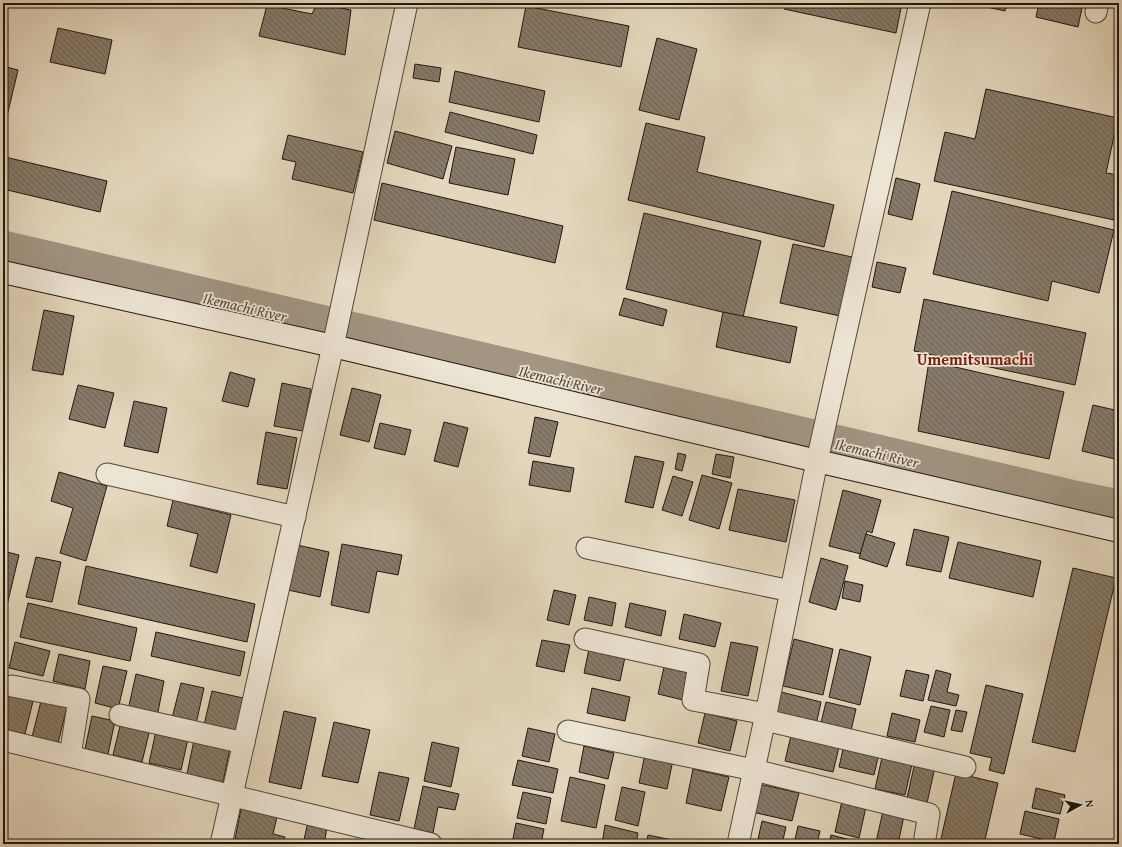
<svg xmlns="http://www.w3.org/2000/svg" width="1122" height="847" font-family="'Gentium Book Plus',serif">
<defs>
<pattern id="building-back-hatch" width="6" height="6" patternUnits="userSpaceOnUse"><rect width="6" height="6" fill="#867a69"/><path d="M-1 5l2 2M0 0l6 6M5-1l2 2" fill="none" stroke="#6d6355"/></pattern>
</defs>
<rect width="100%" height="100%" fill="#e4d7bd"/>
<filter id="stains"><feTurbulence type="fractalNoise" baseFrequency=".005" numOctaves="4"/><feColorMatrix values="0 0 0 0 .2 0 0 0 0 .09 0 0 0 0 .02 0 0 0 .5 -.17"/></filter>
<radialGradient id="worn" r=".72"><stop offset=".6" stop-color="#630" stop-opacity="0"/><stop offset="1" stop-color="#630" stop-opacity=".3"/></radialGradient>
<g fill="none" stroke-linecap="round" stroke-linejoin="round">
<path stroke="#a29582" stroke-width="39" d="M3 250 1070 499 1119 509"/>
</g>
<g fill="url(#building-back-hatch)" stroke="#21160f">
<path d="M317 3 351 10 345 55 259 36 267 5 312 14Z"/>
<path d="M751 3H775L774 8Z"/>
<path d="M786 3H902L896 33 784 9Z"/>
<path d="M969 3H1007L1005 11Z"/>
<path d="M1039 3H1083L1078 27 1036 17Z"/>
<path d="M526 6 629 26 621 67 518 47Z"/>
<path d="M58 28 112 40 105 74 50 62Z"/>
<path d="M657 38 697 49 679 120 639 110Z"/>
<path d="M415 64 441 68 439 82 413 78Z"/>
<path d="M3 66 18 70 3 133Z"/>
<path d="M455 71 545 91 539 122 449 102Z"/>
<path d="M986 89 1118 118 1106 173 1119 175V196L1114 220 934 181 945 132 975 139Z"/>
<path d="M450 112 537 135 533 154 445 132Z"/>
<path d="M646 123 705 137 697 172 834 205 824 247 628 200Z"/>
<path d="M395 131 452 146 443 179 387 163Z"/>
<path d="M288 135 363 152 353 193 292 179 296 162 282 159Z"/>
<path d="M456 147 515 159 508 195 449 183Z"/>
<path d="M5 157 107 181 100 212 3 189V165Z"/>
<path d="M896 178 920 184 912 220 888 214Z"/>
<path d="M382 183 563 226 555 263 374 220Z"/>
<path d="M952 191 1114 230 1099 293 1052 281 1048 301 933 274Z"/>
<path d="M644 213 761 241 743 317 626 289Z"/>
<path d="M793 244 852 257 840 316 780 303Z"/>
<path d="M877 262 906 268 900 293 872 287Z"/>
<path d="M624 298 667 310 663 326 619 315Z"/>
<path d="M924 299 1086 333 1075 385 914 351Z"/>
<path d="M44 310 74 316 63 375 32 370Z"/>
<path d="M723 312 797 327 790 363 716 347Z"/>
<path d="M929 361 1064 392 1049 459 918 431Z"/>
<path d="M230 372 255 379 248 407 222 401Z"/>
<path d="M282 383 311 389 303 431 274 426Z"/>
<path d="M78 385 114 393 105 428 69 419Z"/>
<path d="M352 388 381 395 369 442 340 435Z"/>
<path d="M134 401 167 408 158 453 124 446Z"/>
<path d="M1093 405 1119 411V460L1082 451Z"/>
<path d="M535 417 558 422 550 457 528 453Z"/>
<path d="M444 422 468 428 458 467 434 461Z"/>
<path d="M380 423 411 430 405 455 374 448Z"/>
<path d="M266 432 297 438 287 489 257 484Z"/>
<path d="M678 453 686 455 682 471 675 469Z"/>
<path d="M716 454 734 457 730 478 712 474Z"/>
<path d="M635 456 664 462 653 508 625 502Z"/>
<path d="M533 461 574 468 570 492 529 485Z"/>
<path d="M59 472 107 486 86 561 60 553 73 508 51 501Z"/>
<path d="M702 475 732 483 719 529 689 520Z"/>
<path d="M673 476 693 482 682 516 662 510Z"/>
<path d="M738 489 795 500 786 542 729 530Z"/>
<path d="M843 490 881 500 872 533 867 531 861 554 829 546Z"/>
<path d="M173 500 231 515 217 573 190 566 198 534 167 526Z"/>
<path d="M914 529 949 537 941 572 906 565Z"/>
<path d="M866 534 895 543 887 567 859 558Z"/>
<path d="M958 542 1041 561 1033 597 949 578Z"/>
<path d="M342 544 402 555 398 575 377 571 369 613 331 605Z"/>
<path d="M297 545 329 552 320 597 288 590Z"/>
<path d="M3 551 19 555 3 622Z"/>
<path d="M36 557 61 562 52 602 26 597Z"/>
<path d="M821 558 848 566 836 610 809 602Z"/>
<path d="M86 566 255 604 247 642 78 604Z"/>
<path d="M1073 568 1116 578 1075 752 1032 742Z"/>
<path d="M845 581 863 585 860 602 842 598Z"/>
<path d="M554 590 576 595 569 625 547 620Z"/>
<path d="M589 597 616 603 612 626 584 620Z"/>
<path d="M28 603 137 628 130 661 20 637Z"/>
<path d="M630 603 666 611 661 636 625 627Z"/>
<path d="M684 614 721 623 715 647 679 639Z"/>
<path d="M156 632 245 652 240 676 151 656Z"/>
<path d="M794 639 833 649 823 695 783 686Z"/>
<path d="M542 640 570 645 564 672 536 666Z"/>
<path d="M15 642 50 651 43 676 9 668Z"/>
<path d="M731 642 758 647 748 696 721 691Z"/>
<path d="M589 649 625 657 620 681 584 673Z"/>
<path d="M840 649 871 657 860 705 829 697Z"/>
<path d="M59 654 90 661 85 689 53 681Z"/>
<path d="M103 666 127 671 118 709 95 703Z"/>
<path d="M664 667 690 673 683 700 658 694Z"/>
<path d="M906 670 929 675 923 701 900 696Z"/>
<path d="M936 670 951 674 947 692 959 695 956 706 928 700Z"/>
<path d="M136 674 164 681 157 717 128 710Z"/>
<path d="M181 683 204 688 196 724 172 718Z"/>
<path d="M986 685 1023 694 1004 774 989 770 992 758 970 753Z"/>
<path d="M592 688 630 697 625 721 587 713Z"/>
<path d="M212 691 243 698 235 733 204 725Z"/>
<path d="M781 692 821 702 816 725 776 715Z"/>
<path d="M8 694 33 701 25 734 3 729V713Z"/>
<path d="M41 701 67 707 58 743 32 737Z"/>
<path d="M826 702 856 709 850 735 820 727Z"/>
<path d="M931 706 950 710 944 737 924 732Z"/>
<path d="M956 710 967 712 962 732 951 730Z"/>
<path d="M284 711 316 718 301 789 269 782Z"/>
<path d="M705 713 737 721 730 751 698 743Z"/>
<path d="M892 713 920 720 915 742 887 736Z"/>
<path d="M92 716 115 721 108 754 85 749Z"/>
<path d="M121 722 150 729 142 762 113 755Z"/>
<path d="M334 722 370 730 358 783 322 776Z"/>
<path d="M528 728 555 734 549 762 522 756Z"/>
<path d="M156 731 188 739 181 770 149 763Z"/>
<path d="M792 731 840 743 833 772 785 761Z"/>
<path d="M194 740 230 748 223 782 187 774Z"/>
<path d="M432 742 459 748 451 787 424 781Z"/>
<path d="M844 745 879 753 874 775 839 767Z"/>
<path d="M584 746 614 753 608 779 579 772Z"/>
<path d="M883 753 913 760 905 795 875 789Z"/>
<path d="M645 754 673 760 667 789 639 783Z"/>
<path d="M518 760 558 769 553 793 512 785Z"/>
<path d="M915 762 935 767 927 803 907 798Z"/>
<path d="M693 769 729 777 721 811 686 803Z"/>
<path d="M379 772 409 778 399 821 370 815Z"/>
<path d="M956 773 998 783 984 844H945L940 843Z"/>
<path d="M570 777 605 785 596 828 561 821Z"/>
<path d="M759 784 799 793 792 821 752 812Z"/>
<path d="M423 786 459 794 455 810 438 807 433 833 414 829Z"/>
<path d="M622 787 645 792 638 826 615 820Z"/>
<path d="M1036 788 1065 795 1060 814 1032 808Z"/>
<path d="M523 792 551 798 546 824 517 818Z"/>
<path d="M842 801 866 807 859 838 835 832Z"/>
<path d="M242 804 278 812 273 834 285 837 283 844H234Z"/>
<path d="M883 811 904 816 898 844H884L876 842Z"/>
<path d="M1025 811 1059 819 1054 842 1020 834Z"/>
<path d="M762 821 786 827 782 844H757Z"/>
<path d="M308 822 327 827 325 839 341 843V844H303Z"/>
<path d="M516 823 544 829 541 844H512Z"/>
<path d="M605 825 638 833 636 844H602Z"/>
<path d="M798 826 820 831 817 844H794Z"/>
<path d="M648 835 682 842 681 844H646Z"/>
<path d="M831 835 867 844H829Z"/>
<path d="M1019 840 1035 844H1018Z"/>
<path d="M357 841 373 844H356Z"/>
</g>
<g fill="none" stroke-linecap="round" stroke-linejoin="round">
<g stroke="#52463a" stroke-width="23">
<g id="street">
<path d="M1096 12 1098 3"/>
<path d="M107 474 295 517"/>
<path d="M587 548 791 591"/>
<path d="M585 639 699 664 693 700 766 714"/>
<path d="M12 686 79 699 70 756"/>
<path d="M120 715 244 743"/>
<path d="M765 720 965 767"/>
<path d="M568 731 754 770 929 814 924 844"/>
<path d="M3 740 431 844"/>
<path d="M221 844 333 346 407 3"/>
<path d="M738 844 766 714 817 461 920 3"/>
</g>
</g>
<g stroke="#21160f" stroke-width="24">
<path id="secondary" d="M3 272 333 346 817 461 1119 531"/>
</g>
<use href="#street" stroke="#ede5d4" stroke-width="21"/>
<use href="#secondary" stroke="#ede5d4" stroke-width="22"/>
</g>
<g text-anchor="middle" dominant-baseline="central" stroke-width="3.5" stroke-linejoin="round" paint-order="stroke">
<g font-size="15" font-style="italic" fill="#55493d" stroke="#ede5d4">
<text transform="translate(245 307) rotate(13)">Ikemachi River</text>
<text transform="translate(561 380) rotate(13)">Ikemachi River</text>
<text transform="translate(877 453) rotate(13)">Ikemachi River</text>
</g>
<g font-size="16" font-weight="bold" fill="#7a1f14" stroke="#ede5d4">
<text x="975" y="359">Umemitsumachi</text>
</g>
</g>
<rect width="1122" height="847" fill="none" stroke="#e4d7bd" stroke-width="16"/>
<rect x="4" y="4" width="1114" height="839" fill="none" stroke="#21160f" stroke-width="2"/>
<rect x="8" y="8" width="1106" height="831" fill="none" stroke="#21160f"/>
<g transform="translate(1080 805) rotate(82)" stroke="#ede5d4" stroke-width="3" paint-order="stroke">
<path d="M0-3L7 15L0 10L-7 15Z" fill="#21160f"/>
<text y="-6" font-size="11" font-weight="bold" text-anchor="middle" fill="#21160f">N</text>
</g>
<rect width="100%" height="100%" filter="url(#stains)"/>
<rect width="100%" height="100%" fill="url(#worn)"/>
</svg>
